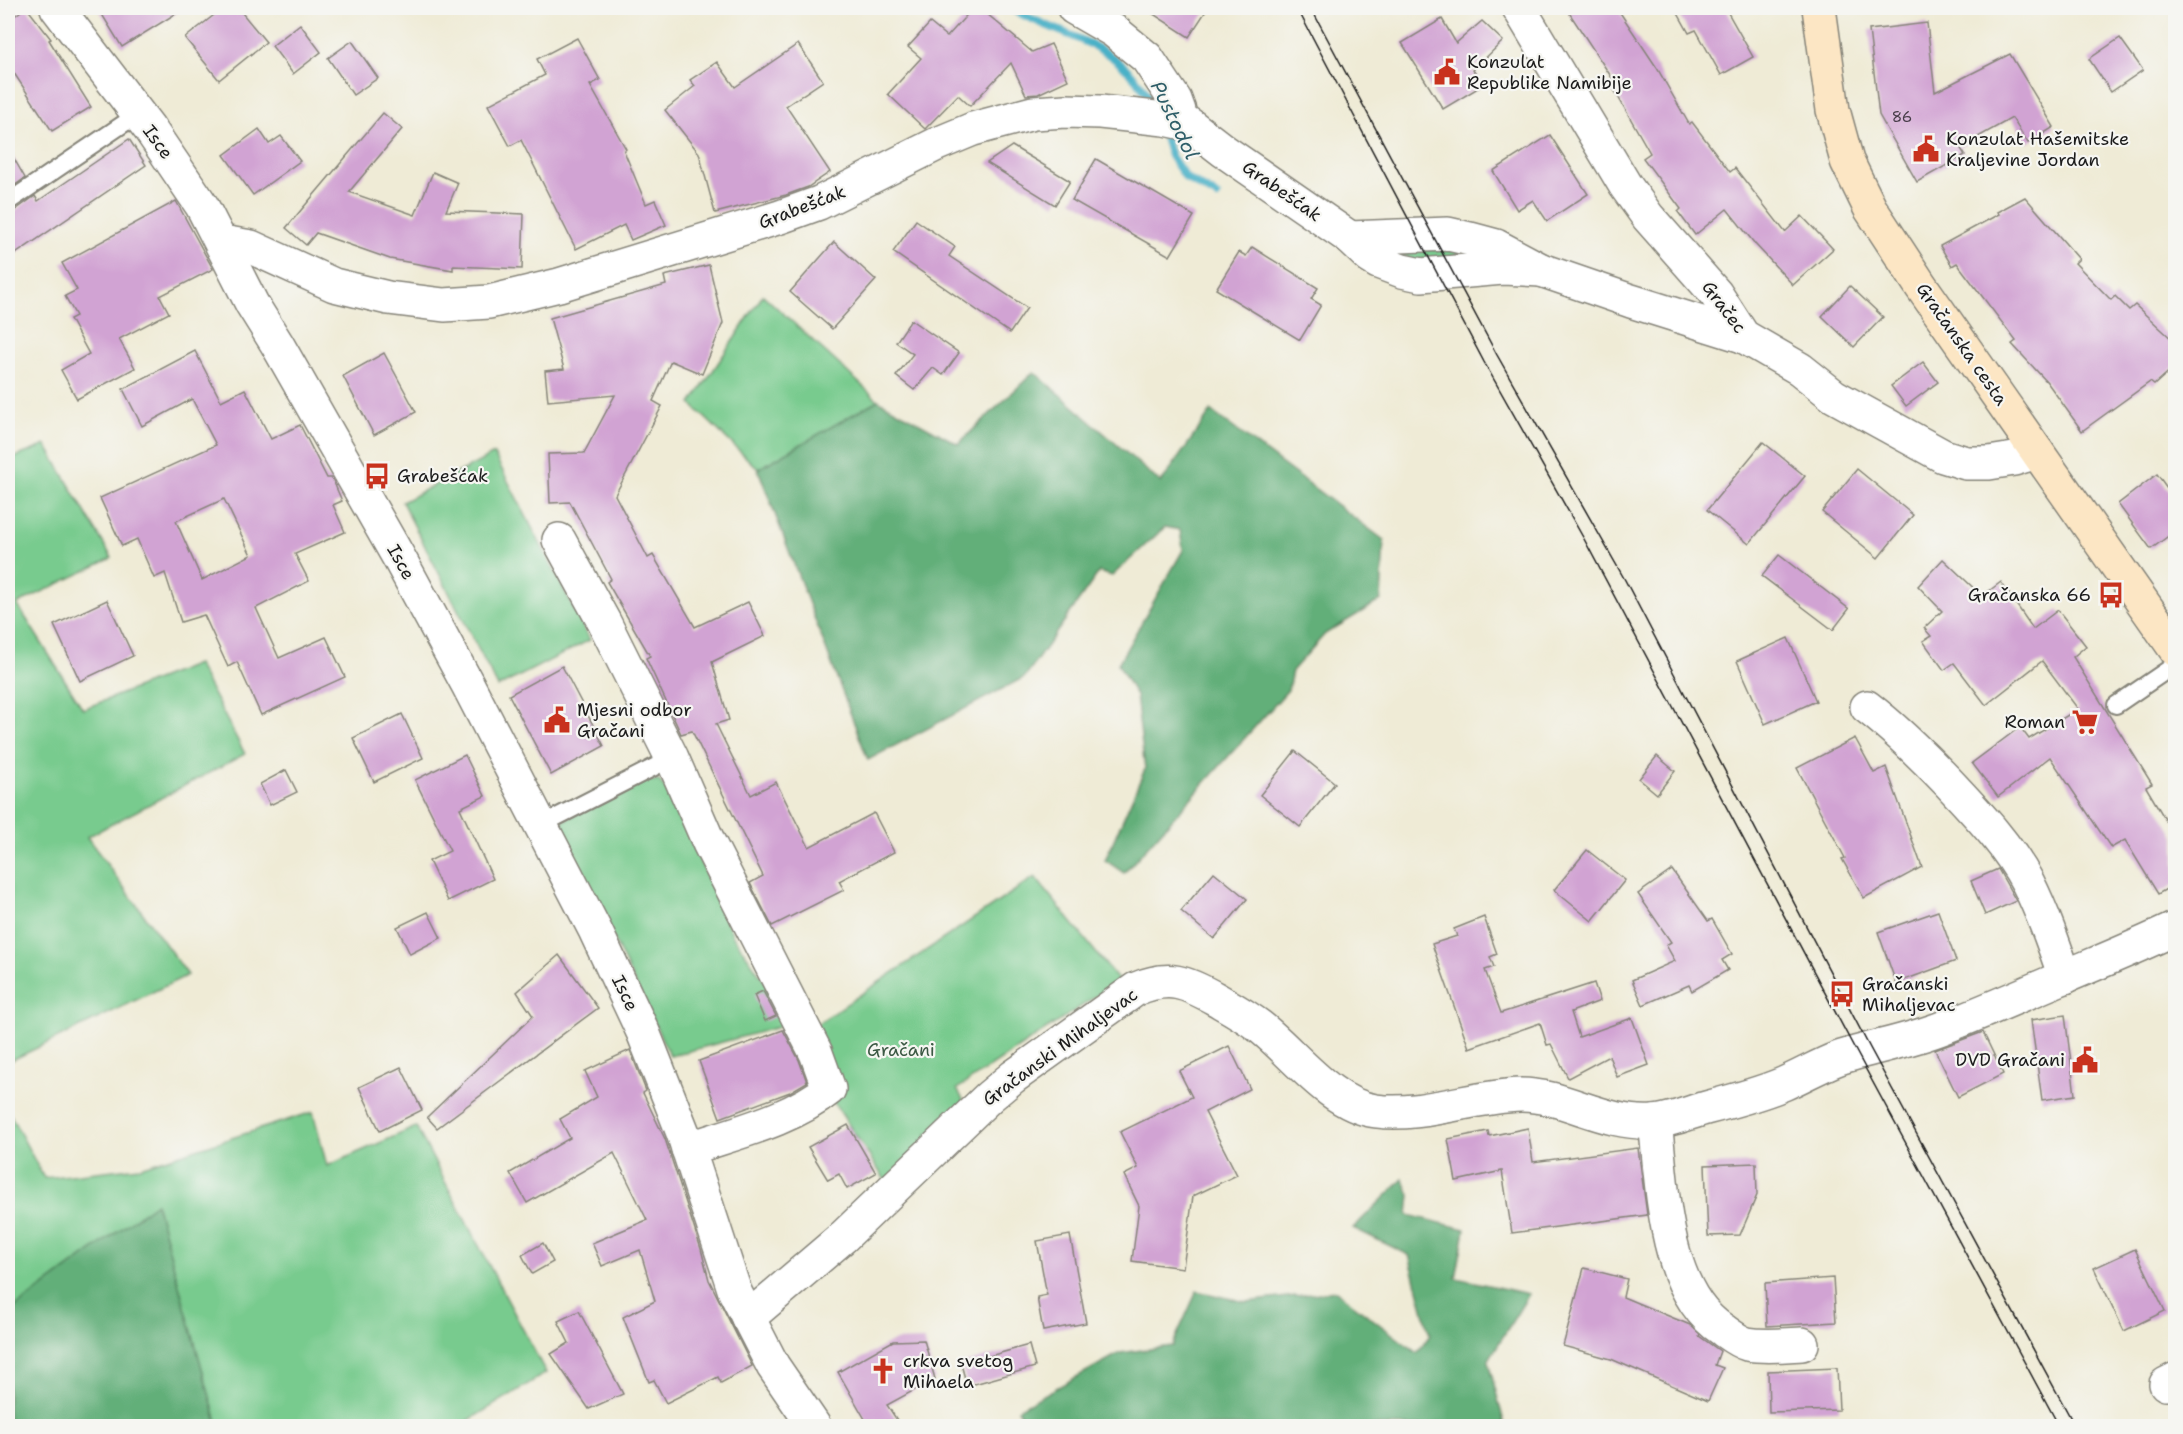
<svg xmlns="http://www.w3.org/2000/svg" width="2183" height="1434" font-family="'Shantell Sans',sans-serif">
<rect width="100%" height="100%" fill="#f6f6f2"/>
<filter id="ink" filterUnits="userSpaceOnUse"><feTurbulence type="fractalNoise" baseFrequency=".0167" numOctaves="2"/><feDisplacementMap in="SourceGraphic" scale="12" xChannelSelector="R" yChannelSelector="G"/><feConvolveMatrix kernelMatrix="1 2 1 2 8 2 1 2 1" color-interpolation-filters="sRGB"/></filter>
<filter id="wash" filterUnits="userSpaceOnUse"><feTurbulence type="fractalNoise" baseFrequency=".008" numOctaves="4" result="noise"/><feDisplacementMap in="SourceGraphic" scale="24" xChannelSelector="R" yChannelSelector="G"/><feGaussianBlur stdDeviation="1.35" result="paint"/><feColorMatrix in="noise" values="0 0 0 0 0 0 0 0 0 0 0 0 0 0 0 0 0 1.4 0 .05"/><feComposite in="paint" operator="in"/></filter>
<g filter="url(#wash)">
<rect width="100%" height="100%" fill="#efebd6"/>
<g fill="#78cb8e" stroke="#4a7455" stroke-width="1.5">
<path d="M1379 246 1481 252 1426 265Z"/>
<path d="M763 295 878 400 758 469 691 404Z"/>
<path d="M46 445 112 558 17 604 83 709 197 664 245 754 87 837 188 975 8 1062V460Z"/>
<path d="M494 454 590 640 498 687 402 502Z"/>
<path d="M645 780 659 781 670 793 733 936 794 1023 670 1056 566 840 562 821Z"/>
<path d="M1035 877 1119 981 957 1089 966 1105 887 1183 831 1098 845 1089 811 1028Z"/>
<path d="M8 1110 44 1178 140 1167 313 1112 327 1166 416 1127 546 1373 469 1420 471 1426H218L156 1203 8 1313Z"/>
</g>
<g fill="#62af79" stroke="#3f664a" stroke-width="1.5">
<path d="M1034 372 1161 483 1211 411 1384 540 1381 600 1325 634 1292 671 1288 690 1124 873 1105 860 1145 769 1136 696 1118 664 1183 550 1180 530 1165 527 1112 576 1099 572 1025 677 868 760 758 469 878 400 958 444Z"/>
<path d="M1403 1179 1410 1195 1408 1215 1465 1229 1456 1278 1529 1294 1488 1361 1505 1426H1024L1018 1409 1120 1353 1172 1346 1197 1291 1246 1302 1336 1291 1417 1353 1430 1335 1409 1255 1353 1228Z"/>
<path d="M156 1203 218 1426H8V1313Z"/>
</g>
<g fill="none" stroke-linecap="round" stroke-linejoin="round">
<g stroke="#49b1c7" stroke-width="8">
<path d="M1010 8C1069 41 1121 40 1155 109"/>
<path d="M1161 126 1171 156 1186 178 1217 196"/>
</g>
</g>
<g id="blocks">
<g fill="#d1a3d3" fill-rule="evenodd">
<path d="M25 8H27L51 39 49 40 91 107 52 131 8 64V21Z"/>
<path d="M98 8H185L122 47Z"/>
<path d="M223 8H238L266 42 219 80 185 38Z"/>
<path d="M973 8H980L1032 52 1051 44 1068 80 1038 94 1026 95 1011 63 970 106 958 95 925 129 888 94 921 58 908 47 930 23 947 37Z"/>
<path d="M1144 8H1208L1189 37Z"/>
<path d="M1566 8H1617L1657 68 1689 124 1692 122 1730 172 1735 168 1785 232 1802 216 1833 249 1793 285 1755 244 1727 209 1695 235 1678 212 1681 209 1643 158 1650 153 1612 86 1616 84Z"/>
<path d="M1675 8H1733L1727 11 1753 57 1721 75 1696 30 1689 33Z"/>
<path d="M1442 19 1456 43 1482 21 1503 41 1473 70 1483 85 1443 109 1402 43Z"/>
<path d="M1927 23 1935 92 2010 54 2054 127 2028 143 2012 118 1960 147 1965 155 1917 182 1879 115 1869 30Z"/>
<path d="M300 24 321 52 293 74 272 46Z"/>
<path d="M577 38 600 80 590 85 626 149 624 151 646 204 655 200 666 225 631 240 624 225 576 249 521 140 510 146 488 105 545 75 537 59Z"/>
<path d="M2120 38 2143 70 2111 92 2089 59Z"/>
<path d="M352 41 378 78 353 95 328 58Z"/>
<path d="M798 44 823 81 786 106 830 172 808 187 786 195 715 213 699 153 665 110 695 86 690 80 717 62 735 87Z"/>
<path d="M383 113 402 129 349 192 415 215 433 172 458 183 446 211 524 214 522 269 453 266V270L390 259 316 233 306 245 286 228Z"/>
<path d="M259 129 269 144 281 136 300 161 253 195 224 155Z"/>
<path d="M1550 135 1588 194 1547 221 1533 200 1517 210 1493 171Z"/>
<path d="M129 139 146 165 8 259V212L14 211 35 196 38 201Z"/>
<path d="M1012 146 1070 181 1055 205 987 163Z"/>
<path d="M8 148 25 178 8 190Z"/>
<path d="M1096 159 1194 216 1170 256 1072 200Z"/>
<path d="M2025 197 2079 259 2075 263 2111 300 2115 296 2129 310 2135 305 2175 342V366L2154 385 2150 382 2082 431 2047 382 2012 344 2016 341 1957 263 1952 266 1940 246 1999 214 1997 212Z"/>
<path d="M176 201 213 269 160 296 169 313 119 339 135 368 77 399 61 370 89 354 70 319 76 316 65 296 77 290 62 263Z"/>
<path d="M916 220 955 247 949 256 1027 308 1010 333 893 252Z"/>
<path d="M834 242 876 280 832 329 790 292Z"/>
<path d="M1252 247 1318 288 1311 299 1321 305 1300 340 1216 289 1239 252 1246 256Z"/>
<path d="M709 265 723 323 702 374 671 361 653 401 662 406 615 495 648 558 653 555 695 627 748 602 765 636 712 662 729 720 716 724 751 795 776 782 809 847 874 813 894 852 839 881 844 890 772 926 750 883 763 876 692 731 681 734 646 658 650 656 607 582 611 579 570 502 550 503 548 454 584 453 615 395 548 401 545 371 564 369 550 318 666 285 664 276Z"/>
<path d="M1850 286 1883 317 1854 347 1822 316Z"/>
<path d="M911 320 959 353 943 375 933 368 914 390 896 376 913 354 896 342Z"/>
<path d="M195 351 221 401 245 389 271 439 300 425 327 478H332L342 501 333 505 345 532 295 554 309 581 256 608 279 658 326 637 345 677 261 715 237 662 228 667 204 615 181 622 165 573 154 578 137 539 122 546 100 498 216 445 192 399 142 426 123 389ZM224 499 251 555 202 580 176 521Z"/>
<path d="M384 353 416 412 374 435 343 376Z"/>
<path d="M1923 362 1938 382 1906 406 1891 386Z"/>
<path d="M1763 442 1805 476 1749 544 1707 510Z"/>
<path d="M1857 469 1913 515 1878 558 1822 512Z"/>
<path d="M2157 474 2175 499V531L2151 549 2118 504Z"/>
<path d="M1779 555 1849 609 1833 630 1762 576Z"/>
<path d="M1943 559 1982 596 2001 582 2033 629 2058 610 2086 646 2073 657 2152 784 2146 787 2175 836V884L2158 894 2125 840 2111 848 2050 757 1998 797 1972 763 2020 727 2029 739 2078 709 2042 661 1986 705 1954 663 1944 670 1923 641 1931 636 1924 628 1942 611 1918 586Z"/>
<path d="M107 600 133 656 80 681 54 625Z"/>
<path d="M1788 638 1816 701 1765 724 1737 661Z"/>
<path d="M562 666 604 746 551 775 509 695Z"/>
<path d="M402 714 423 758 374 782 353 738Z"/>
<path d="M1855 738 1874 773 1886 767 1922 867 1864 898 1842 859 1845 858 1797 768Z"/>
<path d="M1295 751 1335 783 1300 827 1260 795Z"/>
<path d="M465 755 485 796 460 808 493 879 448 901 429 861 450 851 415 780Z"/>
<path d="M1657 756 1675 771 1657 794 1639 779Z"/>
<path d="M286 770 297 792 270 805 260 784Z"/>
<path d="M1587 850 1625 880 1592 921 1554 890Z"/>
<path d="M1998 869 2016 901 1985 915 1971 881Z"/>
<path d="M1672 870 1708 921 1712 919 1732 954 1722 960 1728 970 1692 991 1689 985 1643 1005 1632 980 1675 961 1666 945 1671 942 1638 894Z"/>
<path d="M1214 872 1247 899 1214 939 1181 911Z"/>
<path d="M1938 911 1956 961 1896 983 1878 932Z"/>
<path d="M428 912 441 938 410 954 397 927Z"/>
<path d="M1484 917 1497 954 1490 957 1494 967 1485 970 1501 1013 1594 983 1600 1001 1571 1012 1579 1037 1632 1018 1649 1065 1617 1077 1609 1056 1568 1078 1551 1044 1547 1045 1540 1023 1469 1048 1432 944 1457 936 1454 929Z"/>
<path d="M559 955 598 1008 437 1128 427 1117 533 1016 517 992Z"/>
<path d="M763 991 776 1016 765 1021 754 995Z"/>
<path d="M2065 1015 2075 1095 2042 1100 2031 1020Z"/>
<path d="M783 1030 799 1060 807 1082 790 1092 720 1118 699 1061Z"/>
<path d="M1983 1032 2003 1074 1958 1097 1935 1050Z"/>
<path d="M1229 1046 1250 1089 1205 1112 1237 1175 1193 1196 1183 1268 1132 1261 1139 1206 1124 1175 1138 1168 1120 1132 1192 1097 1179 1071Z"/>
<path d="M630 1050 646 1091 643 1093 665 1139 701 1249 709 1280 752 1366 721 1383 718 1377 666 1403 654 1380 649 1382 623 1317 655 1301 640 1250 602 1266 592 1243 647 1220 614 1153 527 1203 510 1173 570 1138 560 1119 597 1097 585 1071Z"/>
<path d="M401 1067 422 1110 380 1131 359 1087Z"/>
<path d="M848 1125 876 1173 847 1189 839 1174 828 1180 808 1147Z"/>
<path d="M1528 1128 1533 1162 1638 1148 1647 1215 1512 1233 1502 1171 1456 1181 1448 1139 1488 1131 1489 1136Z"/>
<path d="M1756 1163 1757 1195 1740 1235 1708 1236 1705 1165Z"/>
<path d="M1070 1235 1086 1323 1043 1331 1037 1297 1047 1295 1037 1241Z"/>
<path d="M543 1243 553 1262 532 1274 522 1255Z"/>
<path d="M2135 1249 2165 1311 2124 1331 2094 1268Z"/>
<path d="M1584 1268 1627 1279 1623 1297 1690 1325 1700 1334 1699 1336 1720 1351 1715 1365 1723 1368 1708 1401 1611 1359 1563 1346Z"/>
<path d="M1833 1278 1836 1322 1767 1326 1765 1283Z"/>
<path d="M579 1311 623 1394 589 1409 551 1354 569 1343 558 1321Z"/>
<path d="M924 1340 935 1379 887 1405 901 1426H869L838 1372 893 1341Z"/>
<path d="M1029 1345 1035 1367 967 1386 961 1364Z"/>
<path d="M1837 1368 1839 1410 1769 1412 1768 1371Z"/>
</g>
</g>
</g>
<g filter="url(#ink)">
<use href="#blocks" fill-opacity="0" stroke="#868479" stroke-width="1.5"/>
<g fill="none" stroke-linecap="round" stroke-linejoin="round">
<g stroke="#868479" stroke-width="20">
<g id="service">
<path d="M8 202 138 114"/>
<path d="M2116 705 2176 664"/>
<path d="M541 825 672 758"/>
</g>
</g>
<g stroke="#868479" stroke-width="36">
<g id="minor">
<path d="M1074 8 1114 31 1147 58 1175 100 1179 111V121"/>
<path d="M1519 8 1625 185 1648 217 1716 294 1743 336 1800 369 1834 396 1943 456 1966 463H1989L2014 459 2037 452"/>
<path d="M1350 238 1448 234 1470 239 1496 246 1541 270 1631 301 1743 336"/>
<path d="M222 242 251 247 334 285 388 298 444 305 489 302 559 285 780 217 819 203 937 144 973 129 1033 113 1066 111 1100 112 1165 119 1189 124 1224 151 1350 238 1370 257 1378 262 1402 271 1421 275 1503 268 1541 270"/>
<path d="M559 540 604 622 672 758 709 843 816 1053 829 1089C791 1120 734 1133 688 1149"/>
<path d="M1867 707C1897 730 1922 755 1948 782 1977 813 2008 845 2028 883 2043 913 2054 945 2065 977"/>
<path d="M1655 1122C1663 1187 1663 1291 1723 1330 1730 1335 1739 1342 1747 1344 1765 1347 1784 1345 1802 1344"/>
<path d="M748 1318 842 1238 989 1097 1013 1077 1136 989C1169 975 1186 982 1216 999 1230 1007 1245 1015 1259 1026 1293 1052 1330 1105 1376 1111 1425 1117 1472 1096 1521 1095 1565 1095 1604 1125 1653 1122 1669 1121 1686 1114 1702 1109 1729 1102 1757 1095 1783 1084 1802 1076 1820 1065 1839 1058 1873 1047 1909 1041 1942 1028 1981 1013 2019 996 2057 980 2097 963 2137 947 2176 928"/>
<path d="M2166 1384 2176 1379"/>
</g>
</g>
<g stroke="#868479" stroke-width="36">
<path id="tertiary" d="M57 8 149 128 202 206 252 304 277 344 398 556 468 685 595 930 643 1032 683 1133 735 1292 773 1366 814 1426"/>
</g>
<g stroke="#868479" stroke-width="36">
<path id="secondary" d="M1819 8 1833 110 1847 161 1870 208 1921 286 2176 650"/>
</g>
<use href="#service" stroke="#fff" stroke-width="16"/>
<use href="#minor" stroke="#fff" stroke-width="33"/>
<use href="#tertiary" stroke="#fff" stroke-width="33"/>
<use href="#secondary" stroke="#fce6c4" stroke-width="33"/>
<g stroke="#1c1c1c" stroke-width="1.5">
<path d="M1297 8 1484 362 1584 539 1857 1053 2059 1426"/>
<path d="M1311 8 1497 355 1625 580 1870 1048 2075 1426"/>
</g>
</g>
</g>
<defs>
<g id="civic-bare" transform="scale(2.07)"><path d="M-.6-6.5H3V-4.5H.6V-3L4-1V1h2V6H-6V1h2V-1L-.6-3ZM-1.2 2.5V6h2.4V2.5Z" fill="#c8321e" stroke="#f6f6f2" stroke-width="2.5" paint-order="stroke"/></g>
<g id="bus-bare" transform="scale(2.07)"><path d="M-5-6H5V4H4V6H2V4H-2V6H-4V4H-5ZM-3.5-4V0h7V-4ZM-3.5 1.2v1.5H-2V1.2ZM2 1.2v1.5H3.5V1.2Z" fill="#c8321e" stroke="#f6f6f2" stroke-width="2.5" paint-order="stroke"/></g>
<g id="supermarket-bare" transform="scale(2.07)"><path d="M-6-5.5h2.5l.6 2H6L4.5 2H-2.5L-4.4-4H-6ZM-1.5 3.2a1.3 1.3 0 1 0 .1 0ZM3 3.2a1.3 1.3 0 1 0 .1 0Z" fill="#c8321e" stroke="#f6f6f2" stroke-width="2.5" paint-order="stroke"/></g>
<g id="church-bare" transform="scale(2.07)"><path d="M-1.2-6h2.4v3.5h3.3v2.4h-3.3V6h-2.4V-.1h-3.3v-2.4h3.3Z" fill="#c8321e" stroke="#f6f6f2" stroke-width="2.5" paint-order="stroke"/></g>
</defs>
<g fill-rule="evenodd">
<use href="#civic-bare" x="1447" y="72"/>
<use href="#civic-bare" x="1926" y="149"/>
<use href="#bus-bare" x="377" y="476"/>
<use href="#bus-bare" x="2111" y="595"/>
<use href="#civic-bare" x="557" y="720"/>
<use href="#supermarket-bare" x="2085" y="722"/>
<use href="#bus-bare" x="1842" y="994"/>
<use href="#civic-bare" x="2085" y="1060"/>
<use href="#church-bare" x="883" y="1371"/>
</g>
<g text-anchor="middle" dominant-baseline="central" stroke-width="4.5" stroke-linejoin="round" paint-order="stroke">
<g font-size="15" fill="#493e4a">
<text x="1902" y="117">86</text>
</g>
<g font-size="18" fill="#1c1c1c" stroke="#f6f6f2" text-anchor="start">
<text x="1467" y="62">Konzulat<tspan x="1467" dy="21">Republike Namibije</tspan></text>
<text x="1946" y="139">Konzulat Hašemitske<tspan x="1946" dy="21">Kraljevine Jordan</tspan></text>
<text x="397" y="476">Grabešćak</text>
<text x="2091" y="595" text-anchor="end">Gračanska 66</text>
<text x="577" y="710">Mjesni odbor<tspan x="577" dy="21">Gračani</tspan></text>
<text x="2065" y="722" text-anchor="end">Roman</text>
<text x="1862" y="984">Gračanski<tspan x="1862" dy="21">Mihaljevac</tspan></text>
<text x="2065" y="1060" text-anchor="end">DVD Gračani</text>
<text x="903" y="1361">crkva svetog<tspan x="903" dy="21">Mihaela</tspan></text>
</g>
<g font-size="18" fill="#1c1c1c" stroke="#f6f6f2">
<text transform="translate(158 142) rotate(54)">Isce</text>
<text transform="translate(1282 191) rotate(35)">Grabešćak</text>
<text transform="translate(802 207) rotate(-21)">Grabešćak</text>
<text transform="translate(1724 307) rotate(53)">Gračec</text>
<text transform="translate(1962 344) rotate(55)">Gračanska cesta</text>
<text transform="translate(401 562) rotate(61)">Isce</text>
<text transform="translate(625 993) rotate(64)">Isce</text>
<text transform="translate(1060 1047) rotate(-36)">Gračanski Mihaljevac</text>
</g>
<g font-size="18" fill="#3c5944" stroke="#f6f6f2">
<text x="901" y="1050">Gračani</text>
</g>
<g font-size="20" font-style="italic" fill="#305f69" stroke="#f6f6f2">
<text transform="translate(1175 120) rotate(64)">Pustodol</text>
</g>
</g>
<rect width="2183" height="1434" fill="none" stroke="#f6f6f2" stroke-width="30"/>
</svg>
